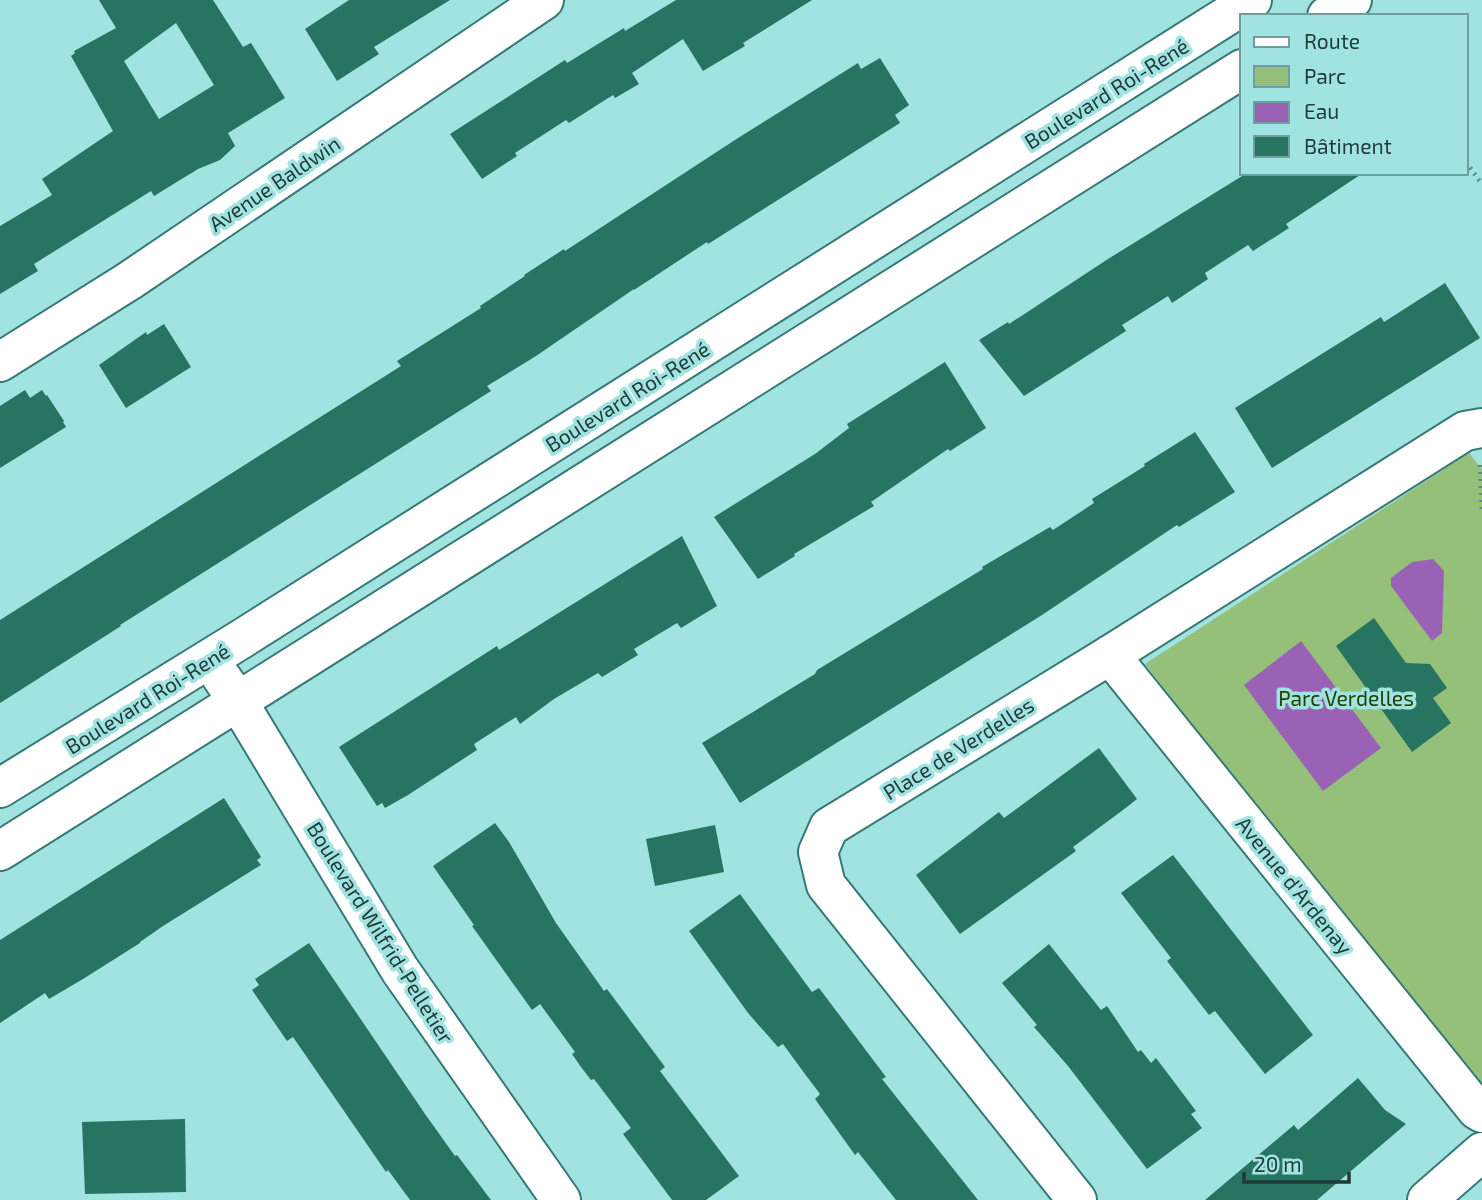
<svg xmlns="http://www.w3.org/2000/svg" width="1482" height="1200" font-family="'Exo 2',sans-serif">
<rect width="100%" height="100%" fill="#a0e3e1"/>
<path fill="#95c07a" d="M1469 453 1482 469V1092L1145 664Z"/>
<g fill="#9962b4">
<path d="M1433 559 1444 571 1442 633 1432 641 1391 586V578L1412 562Z"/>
<path d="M1301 641 1381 748 1323 791 1244 685Z"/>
</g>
<g fill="#277462" fill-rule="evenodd">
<path d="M99 0H213L243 47 251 43 285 98 228 133 235 146 220 160 198 169 154 196 151 191 34 264 38 271 0 294V226L52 195 42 179 113 131 71 56 75 53 74 51 116 28ZM176 23 214 85 159 119 124 61Z"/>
<path d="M349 0H450L374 47 379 54 337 81 305 29Z"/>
<path d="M676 0H812L743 43 745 46 703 71 683 39 632 73 639 84 615 98 613 95 569 123 566 120 515 153 517 156 482 179 450 134 565 60 567 63 624 28 625 31Z"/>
<path d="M880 58 909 105 895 115 900 123 708 244 707 242 634 290V289L536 356 487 386 491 391 120 625 121 626 0 703V620L401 366 397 361 481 308 480 306 525 276 524 275 564 249 565 251 738 138 858 63 861 69Z"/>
<path d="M1247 173H1363L1286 224 1289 228 1253 251 1248 245 1205 273 1208 279 1172 303 1168 296 1122 325 1126 331 1024 396 979 340 1008 322 1009 324 1108 259Z"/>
<path d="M1445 283 1480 338 1272 468 1235 408 1381 317 1384 322Z"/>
<path d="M164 324 191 367 126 408 99 365 146 332 147 335Z"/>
<path d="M945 362 986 428 950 451 948 449 871 502 874 506 794 554 795 556 758 579 714 517 815 454 849 428 847 424Z"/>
<path d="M25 390 30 398 42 390 46 396 47 395 64 421 63 422 66 427 0 468V406Z"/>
<path d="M1195 432 1235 492 1179 527 1177 525 1042 615 740 803 702 743 815 674 817 670 983 569 982 567 1050 527 1053 530 1094 503 1092 499 1145 466 1144 464Z"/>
<path d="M682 536 717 606 681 628 677 623 634 649 638 655 602 677 598 673 554 699 520 724 516 717 474 744 477 750 408 795 385 808 382 803 377 806 339 747 497 646 499 650Z"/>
<path d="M1374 618 1406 663 1430 664 1447 688 1433 698 1451 723 1412 752 1336 646Z"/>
<path d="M1099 748 1137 799 1127 807 1073 847 1076 851 960 934 916 875 999 812 1004 818Z"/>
<path d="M224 798 261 857 257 860 261 865 163 926 140 942V943L83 979 49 999 45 993 0 1023V940Z"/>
<path d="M495 823 509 842 556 923 604 991 607 989 665 1067 660 1071 739 1176 706 1200H672L623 1134 631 1128 594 1079 591 1080 581 1067 572 1054 575 1052 540 1004 532 1010 472 926 474 925 433 866Z"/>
<path d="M715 825 724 872 655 886 646 839Z"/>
<path d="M1173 855 1313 1035 1265 1074 1215 1011 1209 1015 1167 961 1171 958 1121 893Z"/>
<path d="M740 894 812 992 819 988 886 1077 882 1079 978 1200H896L858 1152 855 1155 815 1099 820 1094 802 1070 783 1044 778 1047 748 1013 689 931Z"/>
<path d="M309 943 425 1114 455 1156 457 1155 491 1200H410L388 1170 386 1172 293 1037 287 1041 252 990 259 985 255 979Z"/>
<path d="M1049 944 1101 1010 1107 1006 1138 1052 1141 1050 1151 1063 1156 1058 1196 1111 1191 1114 1202 1128 1147 1169 1068 1066 1034 1027 1037 1025 1002 983Z"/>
<path d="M1358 1078 1385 1110 1406 1124 1317 1200H1205L1294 1125 1298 1130Z"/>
<path d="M185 1119 186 1192 85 1194 82 1122Z"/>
</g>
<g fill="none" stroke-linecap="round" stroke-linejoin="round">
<g stroke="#377978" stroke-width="42">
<g id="minor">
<path d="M1327 16 1352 0"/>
<path d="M0 362 129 281 544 0"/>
<path d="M1110 655 1477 1110 1482 1113"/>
<path d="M222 678 237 700 400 970 561 1200"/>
<path d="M0 788 243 638 1252 0"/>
<path d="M0 851 1242 69"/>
<path d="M1077 1200 826 885 818 852 829 827 1110 655 1465 431 1482 428"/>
<path d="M1427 1200 1482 1152"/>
</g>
</g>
<g stroke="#5c8a88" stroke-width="4.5" stroke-dasharray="2 5" stroke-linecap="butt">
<path d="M1466 162 1482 184"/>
<path d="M1480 465 1482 509"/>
</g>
<use href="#minor" stroke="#fff" stroke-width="38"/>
</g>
<g text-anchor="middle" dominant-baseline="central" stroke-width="7" stroke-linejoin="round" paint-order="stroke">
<g font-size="21" fill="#1f3a39" stroke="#a0e3e1">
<text transform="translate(1106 93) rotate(-32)">Boulevard Roi-René</text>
<text transform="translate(274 183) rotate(-34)">Avenue Baldwin</text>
<text transform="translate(627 396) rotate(-32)">Boulevard Roi-René</text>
<text transform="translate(147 698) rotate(-32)">Boulevard Roi-René</text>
<text transform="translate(958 748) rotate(-32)">Place de Verdelles</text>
<text transform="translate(1295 885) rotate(51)">Avenue d'Ardenay</text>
<text transform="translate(381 932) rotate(58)">Boulevard Wilfrid-Pelletier</text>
</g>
<g font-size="21" fill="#204200" stroke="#a0e3e1">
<text x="1346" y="697">Parc Verdelles</text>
</g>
</g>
<rect x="1240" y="14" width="228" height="161" fill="#a0e3e1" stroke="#6c9f9e" stroke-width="2"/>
<rect x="1254" y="37" width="35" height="10" fill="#ffffff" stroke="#6c9f9e" stroke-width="2"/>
<text x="1304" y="49" font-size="21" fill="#1f3a39">Route</text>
<rect x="1254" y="66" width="35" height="21" fill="#95c07a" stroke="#6c9f9e" stroke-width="2"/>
<text x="1304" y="84" font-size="21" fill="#1f3a39">Parc</text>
<rect x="1254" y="102" width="35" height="21" fill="#9962b4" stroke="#6c9f9e" stroke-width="2"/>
<text x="1304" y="119" font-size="21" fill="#1f3a39">Eau</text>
<rect x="1254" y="136" width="35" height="21" fill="#277462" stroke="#6c9f9e" stroke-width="2"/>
<text x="1304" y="154" font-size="21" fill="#1f3a39">Bâtiment</text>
<path d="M1244 1172v10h105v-10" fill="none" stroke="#1f3a39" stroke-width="3.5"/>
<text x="1254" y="1172" font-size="21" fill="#1f3a39" stroke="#a0e3e1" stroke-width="5" paint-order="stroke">20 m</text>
</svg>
